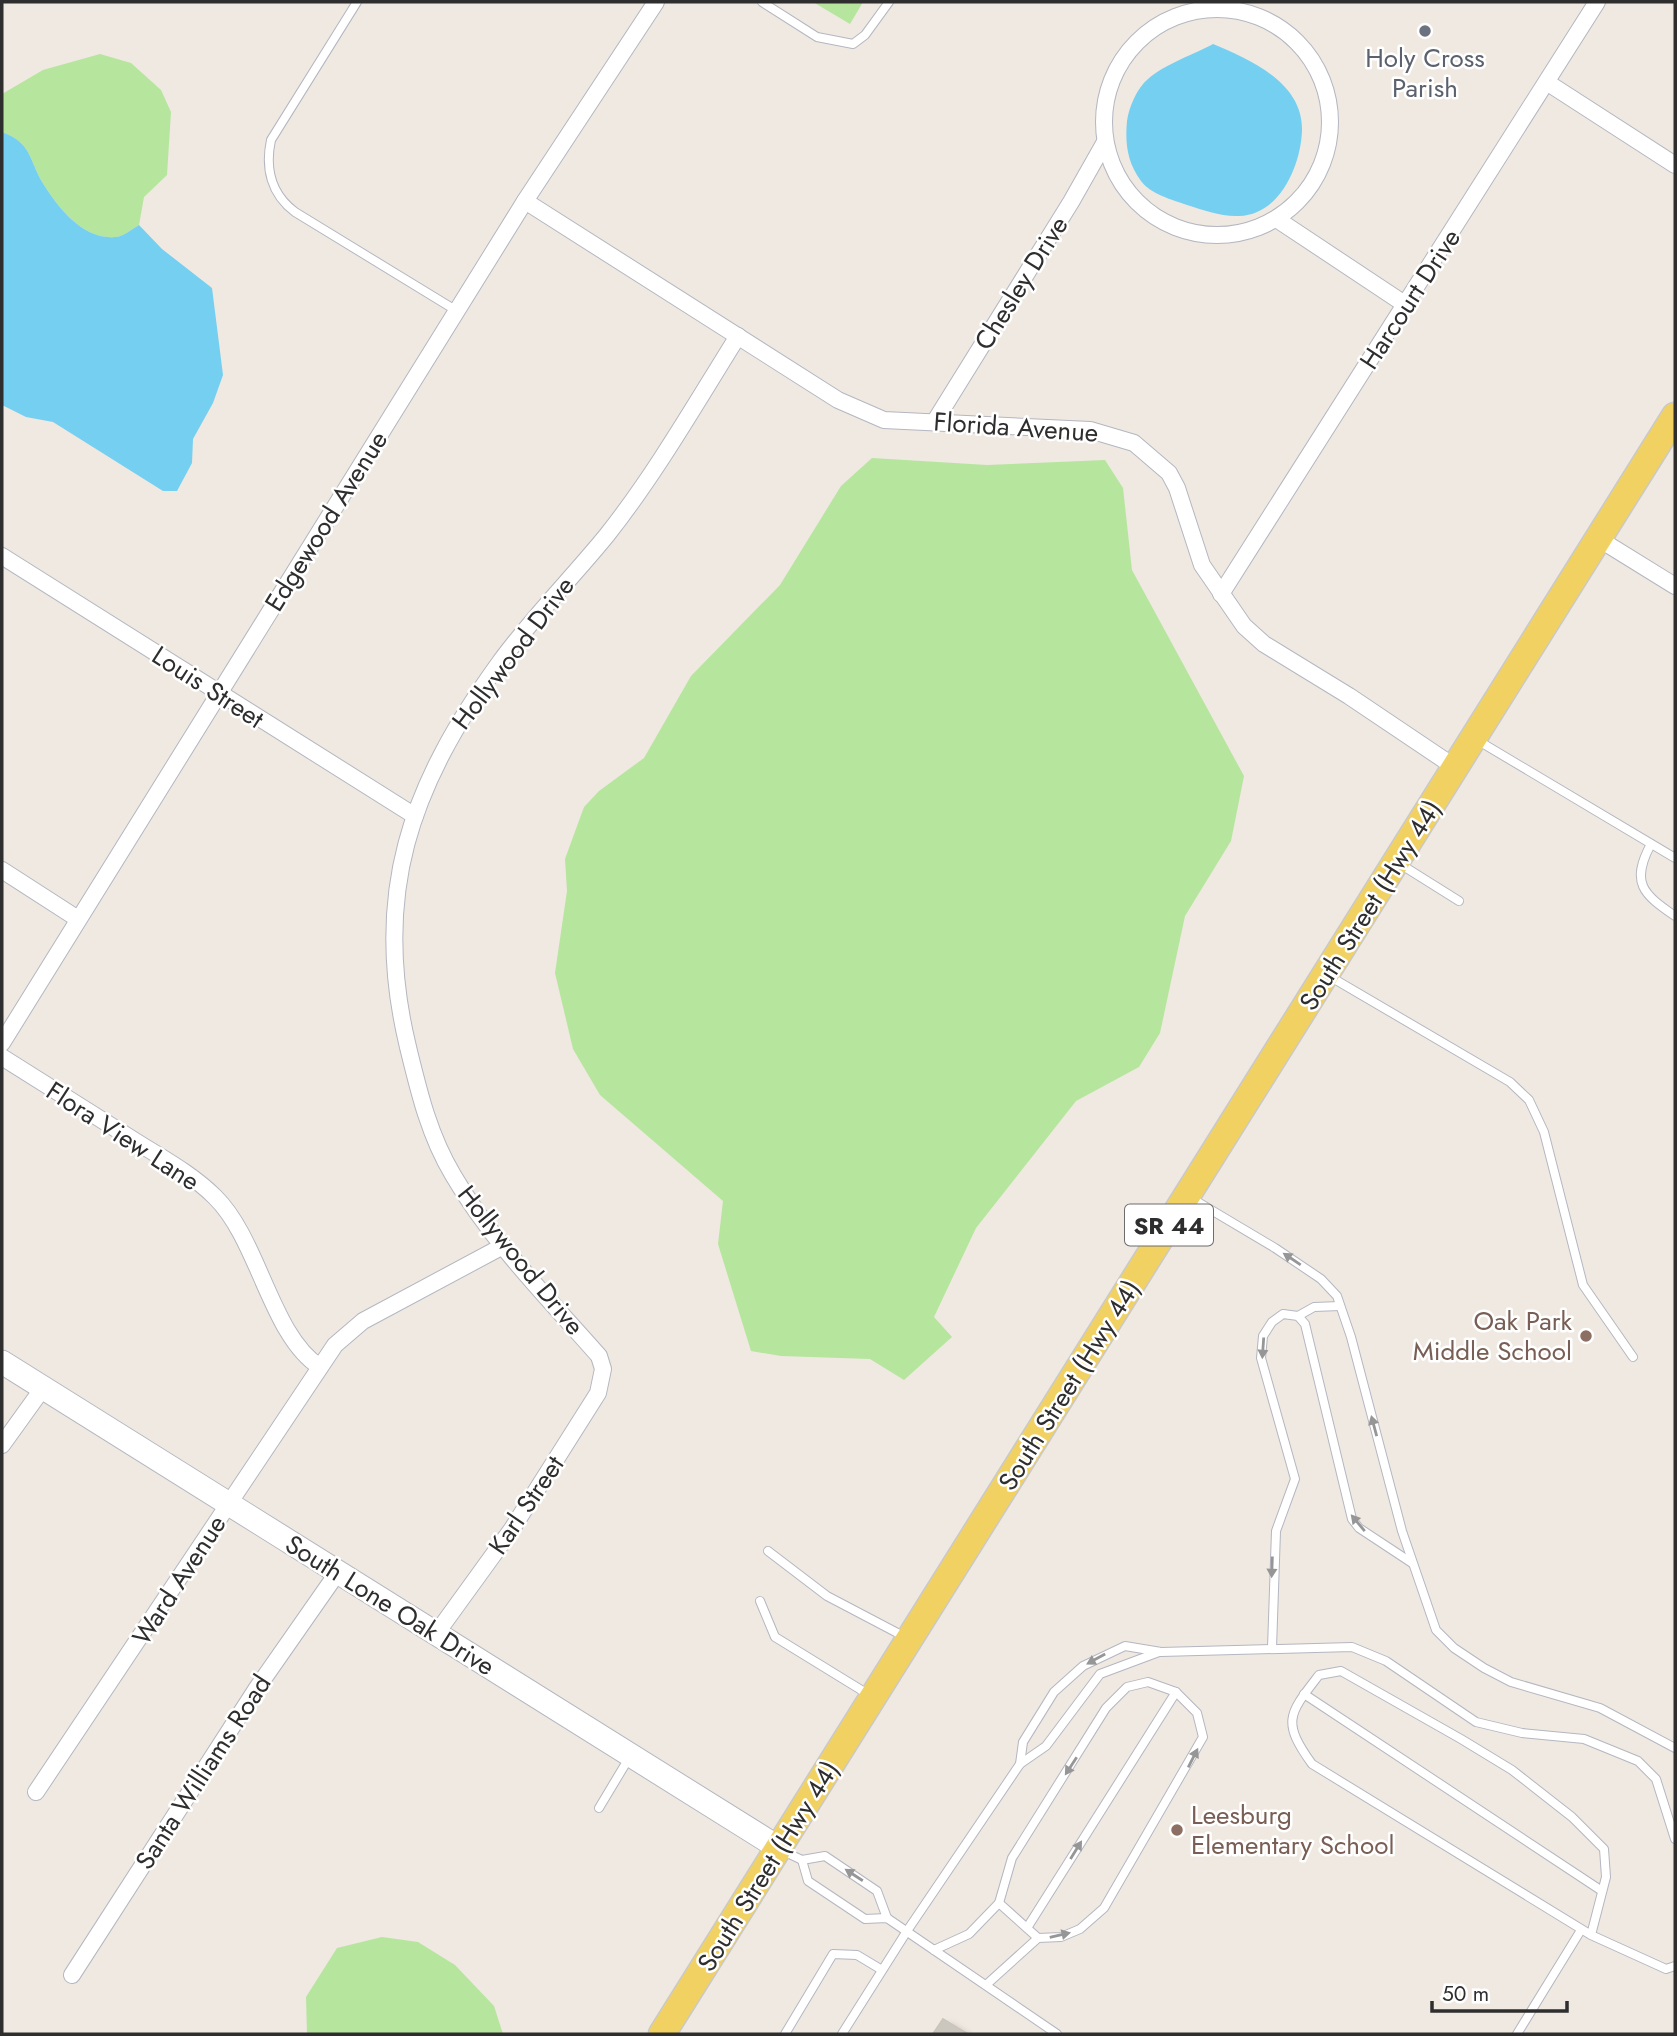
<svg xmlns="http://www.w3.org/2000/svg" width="1677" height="2036" font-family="Jost,sans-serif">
<defs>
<filter id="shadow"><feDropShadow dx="6" dy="6" stdDeviation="3.5" flood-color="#0004"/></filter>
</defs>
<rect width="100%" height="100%" fill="#efe9e1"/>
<g fill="#b6e59e">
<path d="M813 2H863L850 24Z"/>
<path d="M100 54 131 63 161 90 171 112 167 175 144 197 139 225C132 229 123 237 115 237 84 240 59 209 44 185 29 162 33 143 2 132V94L43 70Z"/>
<path d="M872 458 987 465 1105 460 1123 488 1132 570 1244 776 1231 841 1185 916 1160 1033 1139 1067 1076 1101 976 1228 934 1317 952 1337 904 1380 870 1359 781 1356 751 1351 718 1244 723 1201 600 1095 573 1049 555 973 567 891 565 859 584 807 599 791 644 758 691 676 780 585 841 486Z"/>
<path d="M382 1937 418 1942 455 1965 494 2006 503 2034H307L306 1997 337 1948Z"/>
</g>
<g fill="#75cff0">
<path d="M1213 44C1251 60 1303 83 1302 130 1301 165 1280 215 1239 216 1222 217 1203 210 1187 205 1173 200 1150 194 1141 181 1127 162 1125 143 1127 121 1129 107 1137 88 1148 79 1163 65 1195 54 1213 44Z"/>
<path d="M2 132C33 143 29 162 44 185 59 209 84 240 115 237 123 237 132 229 139 225L162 249 212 288 223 375 213 403 193 439 192 463 177 491H163L53 422 26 417 2 405Z"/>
</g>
<path fill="#cbc7bf" stroke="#cbc5ba" stroke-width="2" filter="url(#shadow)" d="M943 2019 968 2034H933Z"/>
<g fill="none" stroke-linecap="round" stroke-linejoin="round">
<g stroke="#b4b7c1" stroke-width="10">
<g id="lane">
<path d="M357 2 271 140C265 168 271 194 295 212L457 311"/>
<path d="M762 2 817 37 853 44 865 35 889 2"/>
<path d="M1477 740 1675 858"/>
<path d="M1651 844C1630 883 1643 894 1675 916"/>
<path d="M1400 864 1459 901"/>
<path d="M1329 976 1510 1082 1529 1100 1544 1132 1583 1285 1633 1357"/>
<path d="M1191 1198 1275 1248 1321 1279 1337 1296 1351 1337 1402 1531 1436 1630 1454 1648 1484 1668 1511 1682 1600 1708 1675 1748"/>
<path d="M1298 1316 1314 1307 1340 1306"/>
<path d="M768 1551 827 1596 907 1638"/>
<path d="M760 1601 775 1637 871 1696"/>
<path d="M1272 1648 1276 1531 1295 1479 1261 1358 1263 1336 1272 1322 1283 1314 1298 1316 1305 1324 1352 1519 1359 1528 1412 1563"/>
<path d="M1304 1694 1602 1891"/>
<path d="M1020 1764 1023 1742 1054 1692 1083 1666 1125 1646 1161 1652 1352 1647 1386 1661 1476 1722 1522 1733 1584 1739 1638 1761 1656 1779 1675 1839"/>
<path d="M599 1808 629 1758"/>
<path d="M781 1850 802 1860 825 1856 877 1891 887 1918"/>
<path d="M802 1860 808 1881 865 1919 887 1918 1057 2034"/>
<path d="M999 1903 1038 1938"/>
<path d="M1027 1928 1176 1692"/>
<path d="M1591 1935 1606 1877 1604 1849 1572 1817 1512 1770 1461 1739 1341 1671 1319 1675C1289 1714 1281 1721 1312 1764L1591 1935 1666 1969 1675 1966"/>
<path d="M934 1950 969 1934 999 1903 1012 1858 1106 1708 1127 1687 1148 1682 1176 1692 1197 1713 1203 1737 1104 1908 1080 1929 1061 1937 1038 1938 986 1985"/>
<path d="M785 2034 833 1954 857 1955 882 1970"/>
<path d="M842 2034 907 1931 1020 1764 1046 1746 1100 1674 1159 1652"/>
<path d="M1517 2034 1581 1930"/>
</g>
</g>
<g stroke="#b4b7c1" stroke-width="18">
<g id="street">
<circle cx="1217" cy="122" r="113"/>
<path d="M1548 83 1675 165"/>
<path d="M525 201 838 400 884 420 1090 430 1134 443 1169 473 1177 488 1202 565 1244 626 1264 644 1349 696 1456 768"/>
<path d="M1278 220 1406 305"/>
<path d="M935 421 1071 202 1105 142"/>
<path d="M1599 539 1675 586"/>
<path d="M2 556 415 816"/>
<path d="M1221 594 1597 2"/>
<path d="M2 870 78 919"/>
<path d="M2 1043 525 201 656 2"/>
<path d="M2 1057C45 1084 89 1112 132 1139 160 1157 191 1173 215 1197 259 1240 271 1336 320 1367"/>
<path d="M2 1445 43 1388"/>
<path d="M436 1634 512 1529 598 1393 603 1369 599 1356C548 1298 492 1242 453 1175 429 1135 419 1092 408 1047 371 895 410 786 500 662 532 618 572 578 607 535 656 473 696 403 738 336"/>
<path d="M36 1792 335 1345 363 1321 503 1246"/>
<path d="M72 1975 257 1688 338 1572"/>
</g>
</g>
<g stroke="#b4b7c1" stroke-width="25">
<path id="secondary" d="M2 1362 779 1848"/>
</g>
<g stroke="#c9c9c9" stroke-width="29">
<path id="primary" d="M662 2034 1675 416"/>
</g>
<use href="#lane" stroke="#fff" stroke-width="8"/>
<use href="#street" stroke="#fff" stroke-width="16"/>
<use href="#secondary" stroke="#fff" stroke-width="23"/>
<use href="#primary" stroke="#f2d163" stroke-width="26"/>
</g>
<defs><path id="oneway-solid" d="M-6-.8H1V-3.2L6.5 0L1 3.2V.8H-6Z" transform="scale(1.75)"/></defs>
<g fill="#969696">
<use href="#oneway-solid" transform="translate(1292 1259) rotate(-146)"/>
<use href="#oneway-solid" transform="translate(1263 1348) rotate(94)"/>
<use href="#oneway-solid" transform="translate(1374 1426) rotate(-105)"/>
<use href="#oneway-solid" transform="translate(1358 1523) rotate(-130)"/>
<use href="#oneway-solid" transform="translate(1272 1567) rotate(92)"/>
<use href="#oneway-solid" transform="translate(1096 1659) rotate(151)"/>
<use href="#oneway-solid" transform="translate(1193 1758) rotate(-63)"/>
<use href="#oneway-solid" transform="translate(1071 1766) rotate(123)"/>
<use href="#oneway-solid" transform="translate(1076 1850) rotate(-58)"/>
<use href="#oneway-solid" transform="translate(854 1875) rotate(-147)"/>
<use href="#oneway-solid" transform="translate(1060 1935) rotate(-13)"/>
</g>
<circle fill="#6b7280" stroke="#fff" stroke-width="2.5" cx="1425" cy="31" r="7"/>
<g fill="#8d6e63" stroke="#fff" stroke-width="2.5">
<circle cx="1586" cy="1336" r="7"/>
<circle cx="1177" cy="1830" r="7"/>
</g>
<g text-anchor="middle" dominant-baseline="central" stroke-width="5" stroke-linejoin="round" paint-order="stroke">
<rect fill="#fff" stroke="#6d6d6d" stroke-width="2" x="1125" y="1204.5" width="88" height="41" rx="5"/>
<g font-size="24" font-weight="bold" fill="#2e2e2e">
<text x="1169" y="1225">SR 44</text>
</g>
<g font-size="26" fill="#5b616d" stroke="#fff">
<text x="1425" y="58">Holy Cross<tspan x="1425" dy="30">Parish</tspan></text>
</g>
<g font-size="26" fill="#2e2e2e" stroke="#fff">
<text transform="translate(1021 283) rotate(-58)">Chesley Drive</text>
<text transform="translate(1410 299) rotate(-57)">Harcourt Drive</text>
<text transform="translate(1016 427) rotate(4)">Florida Avenue</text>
<text transform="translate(326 521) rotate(-58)">Edgewood Avenue</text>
<text transform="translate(513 653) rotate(-53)">Hollywood Drive</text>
<text transform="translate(208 687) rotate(33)">Louis Street</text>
<text transform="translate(1370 905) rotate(-58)">South Street (Hwy 44)</text>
<text transform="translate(123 1136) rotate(33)">Flora View Lane</text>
<text transform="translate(521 1260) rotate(51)">Hollywood Drive</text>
<text transform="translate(1069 1385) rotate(-58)">South Street (Hwy 44)</text>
<text transform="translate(526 1505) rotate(-56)">Karl Street</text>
<text transform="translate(179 1580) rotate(-57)">Ward Avenue</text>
<text transform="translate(390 1605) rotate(32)">South Lone Oak Drive</text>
<text transform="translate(203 1772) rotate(-57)">Santa Williams Road</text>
<text transform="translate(768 1866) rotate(-58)">South Street (Hwy 44)</text>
</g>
<g font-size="26" fill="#785e54" stroke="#fff" text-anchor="end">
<text x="1572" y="1321">Oak Park<tspan x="1572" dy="30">Middle School</tspan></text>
<text x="1191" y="1815" text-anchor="start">Leesburg<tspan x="1191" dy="30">Elementary School</tspan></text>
</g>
</g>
<rect width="1677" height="2036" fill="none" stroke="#2e2e2e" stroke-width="7"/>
<path d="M1432 2001v10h135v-10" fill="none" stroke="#2e2e2e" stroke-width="3.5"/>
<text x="1442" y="2001" font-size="21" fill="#2e2e2e" stroke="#ffffff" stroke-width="5" paint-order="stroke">50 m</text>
</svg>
